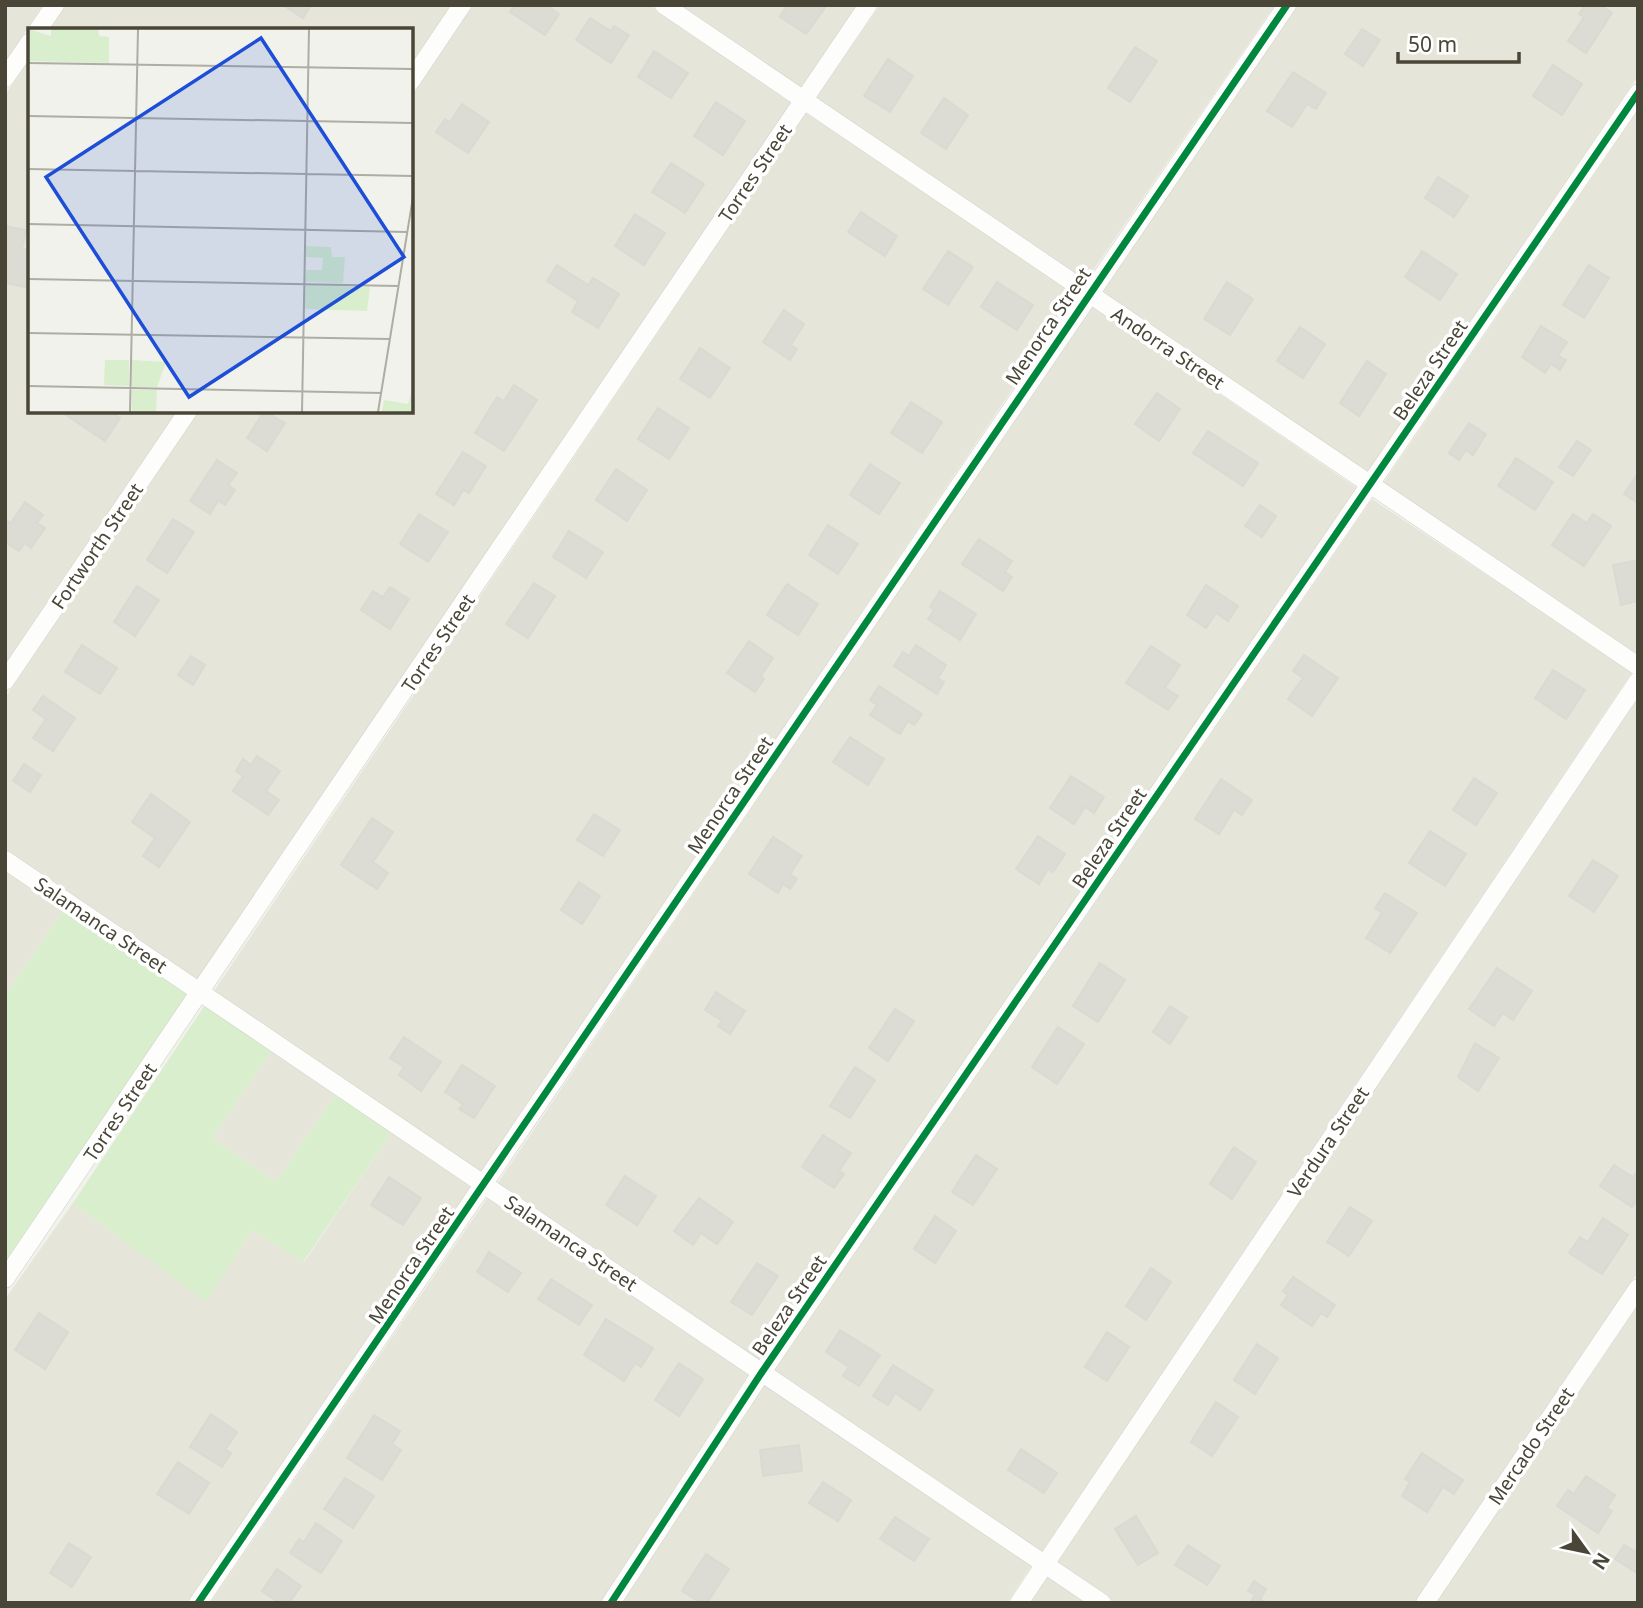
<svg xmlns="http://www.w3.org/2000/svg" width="1643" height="1608" font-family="'Noto Sans',sans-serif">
<rect width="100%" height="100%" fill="#f2f2ec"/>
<g fill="#e6e5d9">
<path d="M5 5H43L5 62Z"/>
<path d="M66 5H451L411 64V30H49Z"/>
<path d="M473 5H650L791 103 198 981 5 850V698L199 411H411V97Z"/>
<path d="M678 5H857L800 89Z"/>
<path d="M880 5H1275L1085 282 815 100Z"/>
<path d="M1298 5H1638V76L1366 475 1101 293Z"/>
<path d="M30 59V411H177L5 665V95Z"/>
<path d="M1638 110V657L1382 485Z"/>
<path d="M806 113 1076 295 482 1173 214 991Z"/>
<path d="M1091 306 1357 488 759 1360 497 1184Z"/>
<path d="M1372 499 1632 672 1042 1552 774 1371Z"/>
<path d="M1638 698V1272L1414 1603H1116L1057 1563Z"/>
<path d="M5 870 64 910 5 996Z"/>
<path d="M272 1050 336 1094 276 1182 212 1138Z"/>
<path d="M392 1132 472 1187 187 1603H10L5 1598V1299L73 1203 206 1301 252 1230 304 1262Z"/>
<path d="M488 1197 749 1374 600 1603H210Z"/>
<path d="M1638 1305V1603H1436Z"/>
<path d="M765 1384 1032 1565 1007 1603H622Z"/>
<path d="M1048 1576 1087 1603H1030Z"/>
</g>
<g fill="#d8eecc">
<path d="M64 910 189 994 5 1262V996Z"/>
<path d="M205 1005 272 1050 212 1138 276 1182 336 1094 392 1132 303 1262 252 1230 206 1302 73 1203Z"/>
</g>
<g fill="#dcdbd4" stroke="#dadad2" stroke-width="2">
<path d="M283 5H311L303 18Z"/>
<path d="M514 5H546L559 14 545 35 510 12Z"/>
<path d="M787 5H827L806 34 780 17Z"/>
<path d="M1585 5H1600L1612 13 1586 53 1568 41 1584 17 1579 14Z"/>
<path d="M590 18 611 31 614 26 629 35 611 63 576 40Z"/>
<path d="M1362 29 1380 40 1363 66 1345 54Z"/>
<path d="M1135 47 1157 61 1130 102 1108 88Z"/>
<path d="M654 51 688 73 671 98 638 77Z"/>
<path d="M888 59 913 76 890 112 864 96Z"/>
<path d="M1553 65 1582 84 1562 115 1533 96Z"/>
<path d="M1293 72 1326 93 1316 109 1307 104 1292 127 1267 111Z"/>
<path d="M944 98 968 115 946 149 921 133Z"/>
<path d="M716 102 745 121 723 155 694 136Z"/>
<path d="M462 104 489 122 468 153 436 132 445 119 450 122Z"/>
<path d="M671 163 704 184 685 213 652 192Z"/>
<path d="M1438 177 1468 196 1454 217 1425 198Z"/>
<path d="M861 212 897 236 885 256 848 232Z"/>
<path d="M635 214 665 233 644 265 615 246Z"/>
<path d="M5 226 26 230 22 249 30 251V288L5 283Z"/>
<path d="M948 251 973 267 948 305 923 289Z"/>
<path d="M1422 251 1457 274 1440 300 1405 277Z"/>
<path d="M557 265 588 285 593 278 619 294 598 328 572 312 578 301 547 281Z"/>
<path d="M1589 265 1609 278 1584 318 1563 305Z"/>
<path d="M997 282 1033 305 1017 330 981 307Z"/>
<path d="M1227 282 1253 299 1230 335 1204 319Z"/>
<path d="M784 310 804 324 791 345 797 349 790 360 763 342Z"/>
<path d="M1541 326 1567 342 1558 356 1566 360 1560 370 1551 364 1545 373 1522 357Z"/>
<path d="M1300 327 1325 344 1303 378 1277 361Z"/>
<path d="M700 348 730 368 710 398 680 379Z"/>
<path d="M1367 361 1386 374 1359 416 1340 403Z"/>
<path d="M514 385 537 400 504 451 475 433 497 397 504 401Z"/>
<path d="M1157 393 1180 409 1159 441 1135 424Z"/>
<path d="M911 402 942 422 922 453 891 433Z"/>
<path d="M658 408 689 428 669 459 638 439Z"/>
<path d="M68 411H117L115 415 120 418 105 441 66 415Z"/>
<path d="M264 411 285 423 267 451 247 438Z"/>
<path d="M1469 423 1486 434 1473 455 1466 450 1459 460 1449 453Z"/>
<path d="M1208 431 1258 463 1243 486 1193 453Z"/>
<path d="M1577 441 1591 450 1573 476 1559 467Z"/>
<path d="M463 452 486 466 469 493 463 490 454 505 436 494Z"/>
<path d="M1516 458 1553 482 1535 510 1498 486Z"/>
<path d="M217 460 237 473 228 485 235 490 225 505 218 501 210 514 190 501Z"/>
<path d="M870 464 900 483 879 514 850 495Z"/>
<path d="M616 469 647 490 627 521 596 500Z"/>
<path d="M1638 473V503L1624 494Z"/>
<path d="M25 502 43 515 37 523 45 528 31 548 25 543 19 551 5 542V519L11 523Z"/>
<path d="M1260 505 1276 516 1262 537 1245 526Z"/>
<path d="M419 514 448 532 428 562 400 544Z"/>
<path d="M1573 514 1587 523 1593 514 1611 526 1584 566 1552 545Z"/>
<path d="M173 519 194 532 167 573 147 560Z"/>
<path d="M828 525 858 544 838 574 809 555Z"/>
<path d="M569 531 603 552 586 578 553 557Z"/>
<path d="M979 539 1012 561 1005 572 1012 577 1003 591 962 564Z"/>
<path d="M1638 560V601L1621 605 1613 565Z"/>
<path d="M534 583 555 596 528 638 506 624Z"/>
<path d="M787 584 818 604 798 635 767 615Z"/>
<path d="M1206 585 1238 606 1228 621 1216 613 1206 628 1187 615Z"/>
<path d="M137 586 159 600 135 636 114 622Z"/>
<path d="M390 587 409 599 390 629 361 610 373 591 383 597Z"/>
<path d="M940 591 976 614 960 640 928 619 934 610 930 607Z"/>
<path d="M749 641 773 658 761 676 764 679 755 692 727 673Z"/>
<path d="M82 645 117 668 100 694 65 672Z"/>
<path d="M916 645 946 665 938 678 944 682 937 694 894 666 903 652 909 656Z"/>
<path d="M1151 646 1180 665 1165 688 1178 696 1168 710 1126 683Z"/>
<path d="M1304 655 1338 678 1312 716 1288 699 1303 678 1293 671Z"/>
<path d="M191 656 205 665 193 685 178 675Z"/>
<path d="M1553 670 1585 690 1566 719 1535 698Z"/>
<path d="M879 686 922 714 914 725 908 721 900 734 870 715 877 705 870 700Z"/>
<path d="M43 696 75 718 53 751 33 738 46 719 33 710Z"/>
<path d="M850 737 884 759 868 785 833 762Z"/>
<path d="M257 756 280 771 266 791 279 800 268 815 233 791 243 776 236 771 243 759 251 765Z"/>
<path d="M24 764 41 775 30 792 13 781Z"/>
<path d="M1071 776 1104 797 1094 813 1085 807 1074 824 1050 808Z"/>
<path d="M1474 778 1497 793 1476 825 1453 810Z"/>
<path d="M1221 779 1252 800 1242 815 1234 810 1219 834 1195 819Z"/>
<path d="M151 794 190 822 159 867 143 856 155 838 132 822Z"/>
<path d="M594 814 620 830 603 856 577 840Z"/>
<path d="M372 818 393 832 373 862 388 873 377 889 341 865Z"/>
<path d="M1430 831 1466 854 1445 886 1409 863Z"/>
<path d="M1038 836 1065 854 1053 872 1048 869 1039 884 1016 869Z"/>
<path d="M773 837 802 856 790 874 797 879 790 889 783 884 778 893 749 874Z"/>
<path d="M1593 860 1618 876 1594 912 1569 896Z"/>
<path d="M579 882 600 896 582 924 561 910Z"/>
<path d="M1385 893 1417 913 1390 953 1366 938 1382 913 1375 908Z"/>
<path d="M1100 963 1125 980 1098 1022 1073 1006Z"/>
<path d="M1497 968 1532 991 1513 1020 1503 1013 1494 1026 1469 1009Z"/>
<path d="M716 992 745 1011 730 1034 718 1026 722 1021 705 1010Z"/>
<path d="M1170 1006 1187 1017 1170 1044 1153 1032Z"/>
<path d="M895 1009 914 1021 888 1061 869 1048Z"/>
<path d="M1058 1027 1084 1044 1057 1084 1032 1067Z"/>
<path d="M404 1037 441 1062 421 1091 399 1075 404 1067 390 1058Z"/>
<path d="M1475 1043 1499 1058 1478 1091 1458 1077Z"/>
<path d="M462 1065 495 1086 474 1118 459 1109 463 1104 445 1092Z"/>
<path d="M855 1067 875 1080 850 1118 830 1106Z"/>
<path d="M823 1135 851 1153 839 1171 844 1174 834 1188 802 1167Z"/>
<path d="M1234 1147 1256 1162 1232 1199 1210 1184Z"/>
<path d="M976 1155 997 1169 973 1205 952 1192Z"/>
<path d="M1614 1165 1633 1177 1638 1171V1198L1632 1207 1600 1186Z"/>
<path d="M625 1176 656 1196 637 1225 606 1205Z"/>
<path d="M389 1177 421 1198 403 1225 371 1205Z"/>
<path d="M699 1198 733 1222 717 1244 701 1233 693 1245 674 1231Z"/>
<path d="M1350 1207 1372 1221 1349 1256 1327 1242Z"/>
<path d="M935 1216 956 1231 935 1263 914 1249Z"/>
<path d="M1603 1218 1628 1235 1602 1274 1569 1253 1580 1237 1588 1242Z"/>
<path d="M489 1252 521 1273 508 1292 477 1272Z"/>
<path d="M757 1263 778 1276 752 1315 731 1302Z"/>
<path d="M1151 1268 1171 1282 1146 1320 1126 1306Z"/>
<path d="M1293 1277 1335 1305 1327 1317 1321 1313 1312 1326 1281 1305 1288 1295 1283 1291Z"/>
<path d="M551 1279 592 1305 579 1325 538 1299Z"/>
<path d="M39 1313 68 1332 45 1369 15 1350Z"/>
<path d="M606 1319 653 1348 641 1367 635 1363 624 1381 584 1355Z"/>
<path d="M840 1330 880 1355 859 1386 843 1376 849 1367 826 1352Z"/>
<path d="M1107 1332 1129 1347 1107 1381 1085 1367Z"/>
<path d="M1257 1344 1278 1358 1255 1394 1234 1380Z"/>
<path d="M679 1363 703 1379 679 1416 655 1400Z"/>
<path d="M893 1365 933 1390 920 1410 895 1393 888 1405 873 1396Z"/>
<path d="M1216 1402 1238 1417 1212 1456 1191 1442Z"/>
<path d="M211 1414 237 1432 225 1450 231 1453 222 1467 190 1447Z"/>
<path d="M374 1415 400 1431 392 1444 401 1450 382 1480 347 1458Z"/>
<path d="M799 1445 802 1471 763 1476 760 1450Z"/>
<path d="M1021 1449 1057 1473 1044 1493 1008 1470Z"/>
<path d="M1422 1453 1463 1480 1454 1494 1443 1487 1427 1512 1402 1496 1410 1482 1405 1479Z"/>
<path d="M178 1462 209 1483 189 1514 157 1494Z"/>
<path d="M1586 1476 1615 1495 1607 1508 1612 1511 1598 1533 1557 1506 1568 1490 1574 1494Z"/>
<path d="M345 1478 374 1496 353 1528 324 1509Z"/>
<path d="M823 1482 851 1500 838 1521 809 1503Z"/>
<path d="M1136 1516 1158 1553 1138 1565 1115 1529Z"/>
<path d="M895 1517 929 1539 914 1561 880 1539Z"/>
<path d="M316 1523 342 1541 321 1573 290 1553 299 1539 304 1542Z"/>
<path d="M69 1543 91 1557 72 1587 50 1573Z"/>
<path d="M1188 1545 1220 1566 1207 1585 1175 1565Z"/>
<path d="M1624 1545 1638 1553V1574L1615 1559Z"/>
<path d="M706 1554 729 1569 707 1603H701L682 1591Z"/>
<path d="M277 1569 301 1586 289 1603H279L262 1591Z"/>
<path d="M1254 1581 1266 1589 1260 1599 1266 1603H1250L1255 1595 1248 1591Z"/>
</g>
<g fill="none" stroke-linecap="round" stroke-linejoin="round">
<g stroke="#d0d0c9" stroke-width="19">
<g id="minor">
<path d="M664 5 1638 666"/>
<path d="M38 30 55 5"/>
<path d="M5 78 30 42"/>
<path d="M411 81 462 5"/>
<path d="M5 681 188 411"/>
<path d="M5 860 1102 1603"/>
<path d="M5 1279 868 5"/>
<path d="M198 1603 1287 5"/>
<path d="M611 1603 762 1372 1638 93"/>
<path d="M1019 1603 1638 681"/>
<path d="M1425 1603 1638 1288"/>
</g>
</g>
<use href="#minor" stroke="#fdfdfc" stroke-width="18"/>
<g stroke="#fff" stroke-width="11">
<g id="cycleway">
<path d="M198 1603 1287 5"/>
<path d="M611 1603 762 1372 1638 93"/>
</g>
</g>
<use href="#cycleway" stroke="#00873e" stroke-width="7"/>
</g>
<g text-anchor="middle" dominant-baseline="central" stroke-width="7" stroke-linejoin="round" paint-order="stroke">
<g font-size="19" fill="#494637" stroke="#fff">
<text transform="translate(755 173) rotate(-56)">Torres Street</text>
<text transform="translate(1048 326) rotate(-56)">Menorca Street</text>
<text transform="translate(1168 348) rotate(34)">Andorra Street</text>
<text transform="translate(1430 370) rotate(-56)">Beleza Street</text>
<text transform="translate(97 546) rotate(-56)">Fortworth Street</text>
<text transform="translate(438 643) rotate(-56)">Torres Street</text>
<text transform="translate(730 795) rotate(-56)">Menorca Street</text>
<text transform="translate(1109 838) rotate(-56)">Beleza Street</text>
<text transform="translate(101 925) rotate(34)">Salamanca Street</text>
<text transform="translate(120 1112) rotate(-56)">Torres Street</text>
<text transform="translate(1328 1142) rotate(-56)">Verdura Street</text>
<text transform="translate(571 1243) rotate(34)">Salamanca Street</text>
<text transform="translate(411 1265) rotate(-56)">Menorca Street</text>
<text transform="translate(789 1305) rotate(-56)">Beleza Street</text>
<text transform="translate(1531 1446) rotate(-56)">Mercado Street</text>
</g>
</g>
<g transform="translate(28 28)">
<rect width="385" height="385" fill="#f2f2ec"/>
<path d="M0 1 23 8V1H70L71 8 81 9V35L0 33ZM278 218 303 219 304 229H317L315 255 277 254 278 242H294L295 230 278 229ZM277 257 342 259 339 283 277 281ZM77 332H101V358L76 357ZM104 332 138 334 129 359H104ZM385 359V384L354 383 356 372 380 376ZM104 362H129L128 384H104Z" fill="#d8eecc"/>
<path fill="none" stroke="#aeada4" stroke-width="2" d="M0 35 385 41M0 88 385 95M0 141 385 148M0 196 379 204M0 251 370 258M0 305 362 311M0 358 354 365M102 384 110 1M274 384 281 1M350 384 385 169"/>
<path fill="#1d4ed8" fill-opacity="0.15" stroke="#1d4ed8" stroke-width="3.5" d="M233 10 376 229 161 369 18 149Z"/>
<rect width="385" height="385" fill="none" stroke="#494637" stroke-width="3.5"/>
</g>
<rect width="1643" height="1608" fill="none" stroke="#494637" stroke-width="14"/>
<g transform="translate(1587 1552) rotate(123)" stroke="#ffffff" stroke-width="5" paint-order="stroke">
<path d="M0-5L12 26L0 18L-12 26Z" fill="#494637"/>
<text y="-10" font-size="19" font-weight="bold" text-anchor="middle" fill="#494637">N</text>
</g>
<path d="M1398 52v10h121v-10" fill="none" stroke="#494637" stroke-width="3.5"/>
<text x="1408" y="52" font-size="21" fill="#494637" stroke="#ffffff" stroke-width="5" paint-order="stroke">50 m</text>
</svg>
